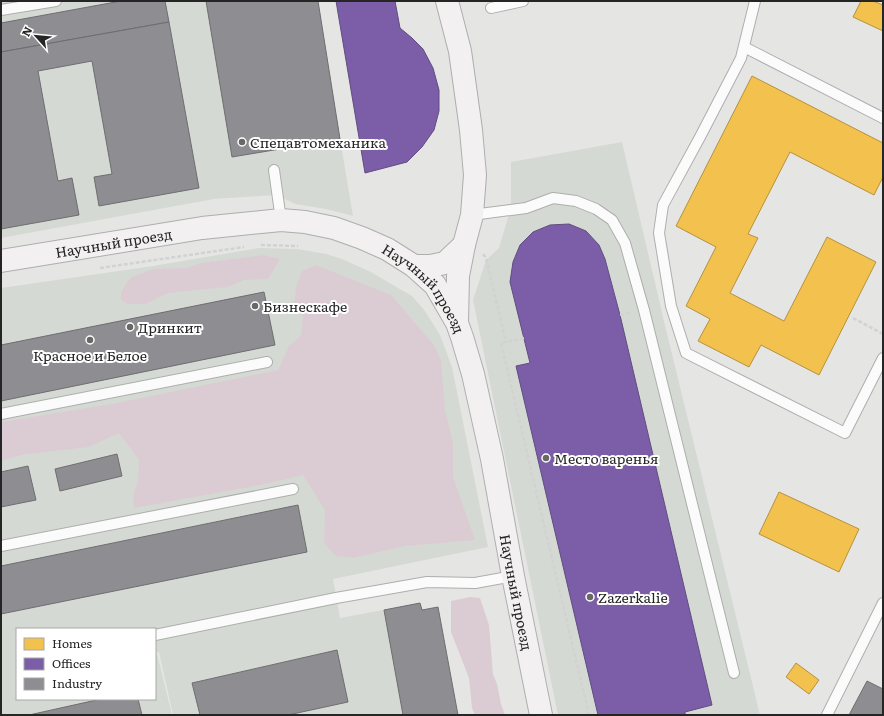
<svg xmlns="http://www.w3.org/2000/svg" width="884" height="716" font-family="Literata,serif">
<rect width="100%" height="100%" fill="#e5e6e4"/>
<g fill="#d5d9d3">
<path d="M1 1H317L353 216 326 209 295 204 277 195 214 199 1 238Z"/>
<path d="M622 142 664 321 760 715H558L473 300 486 260 499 248 511 207V162Z"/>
<path d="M259 248 298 249 326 254 342 259 369 271 412 296 425 311 440 335 452 367 488 547 333 579 340 618 420 603 458 715H173L159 652 155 653V629H17V699H155V654L157 653 172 715H1V288L153 266Z"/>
</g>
<g fill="#dbccd4">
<path d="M263 255 280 259 268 279 244 280 228 287 168 293 145 304H128L121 300V292L130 278 153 269 186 268 201 263Z"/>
<path d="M316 265 391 295 434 345 441 360 445 410 453 443V477L475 540 405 546 353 558 336 556 324 543 325 510 303 475 265 484 134 508 133 496 138 481 139 460 119 433 89 447 21 455 1 461V422L117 403 278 370 289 346 301 335 303 318 294 304 296 287 302 271Z"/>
<path d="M470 597 480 598 489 625 493 674 497 684 501 704 505 715H475L472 708 469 678 451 632V601Z"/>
</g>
<g fill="#f2c14e" stroke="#b49241">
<path d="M861 1H873L883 5V31L853 17Z"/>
<path d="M752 76 883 143V177L874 195 790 152 748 234 758 238 730 293 784 321 827 237 876 262 819 375 761 345 749 367 698 341 710 319 686 306 716 247 676 226Z"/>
<path d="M779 492 859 529 839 572 759 534Z"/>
<path d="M796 663 819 680 809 694 786 677Z"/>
</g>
<g fill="#7b5ea7" stroke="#614d80">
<path d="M336 1H395L400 28 412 38 423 49 433 68 439 90V111L434 130 422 147 407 162 365 173Z"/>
<path d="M569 224 586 231 599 245 605 259 620 315 712 705 685 712V715H598L516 366 530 363 510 282 513 262 520 245 533 232 550 225Z"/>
</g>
<g fill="#8d8d92" stroke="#6e6e71">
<path d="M121 1H165L169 22 1 52V23Z"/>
<path d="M206 1H318L340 139 232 157Z"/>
<path d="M169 22 199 188 99 206 94 177 112 174 92 61 38 71 58 181 72 178 79 215 1 229V52Z"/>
<path d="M264 292 275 345 1 401V345Z"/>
<path d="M117 454 122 476 60 491 55 469Z"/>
<path d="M28 466 36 500 1 507V472Z"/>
<path d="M298 505 307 552 1 614V566Z"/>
<path d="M420 603 422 610 438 607 458 715H403L384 610Z"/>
<path d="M337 650 348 702 288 715H200L192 683Z"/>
<path d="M867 681 883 689V715H849Z"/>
<path d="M101 699H138L142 715H29Z"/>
</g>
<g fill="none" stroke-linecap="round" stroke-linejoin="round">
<g stroke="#adaead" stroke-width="12">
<g id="lane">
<path d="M755 1 741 58 700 137 663 205 659 233 671 306 686 353 845 433 883 358"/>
<path d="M491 8 523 1"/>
<path d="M1 10 56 1"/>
<path d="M744 47 883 118"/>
<path d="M274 170 281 220"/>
<path d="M472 215 526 208 553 198 576 201 596 209 612 220 625 243 644 310 734 673"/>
<path d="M1 414 267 362"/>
<path d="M1 546 293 489"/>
<path d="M155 635 336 598 427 582 475 583 513 576"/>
<path d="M827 715 883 603"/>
</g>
</g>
<g stroke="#adaead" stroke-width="24">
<g id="secondary">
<path d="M447 1 460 51 471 130 475 175 472 215 464 245 458 276 457 322"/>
<path id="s1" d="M1 261 202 228 281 220 305 222 334 228 362 238 387 249 414 266 435 285 457 323 462 337 473 374 492 459 513 576 541 715"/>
<path d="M414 266H430L445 263 464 245"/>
</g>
</g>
<g stroke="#d2d2d2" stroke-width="2.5" stroke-dasharray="4 2" stroke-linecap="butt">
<path d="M261 245 298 246"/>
<path d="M483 254 486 258 506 342"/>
<path d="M100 268 244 247"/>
<path d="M620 315 629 313"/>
<path d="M853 318 883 334"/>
<path d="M524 338 501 343 589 715"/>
</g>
<use href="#lane" stroke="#fbfbfb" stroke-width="10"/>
<use href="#secondary" stroke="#f3f0f2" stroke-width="22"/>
</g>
<g fill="#686967" stroke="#fff" stroke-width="1.5">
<circle cx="242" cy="142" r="4"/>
<circle cx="255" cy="306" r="4"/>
<circle cx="130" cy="327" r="4"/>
<circle cx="90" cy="340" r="4"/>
<circle cx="546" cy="458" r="4"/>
<circle cx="590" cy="597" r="4"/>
</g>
<g text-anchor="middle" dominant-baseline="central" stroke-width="4" stroke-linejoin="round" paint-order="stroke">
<g font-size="14" fill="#242524" stroke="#fff" text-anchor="start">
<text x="250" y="142">Спецавтомеханика</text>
<text x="263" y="306">Бизнескафе</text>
<text x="138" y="327">Дринкит</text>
<text x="90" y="355" text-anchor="middle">Красное и Белое</text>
<text x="554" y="458">Место варенья</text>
<text x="598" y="597">Zazerkalie</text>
</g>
<g font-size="14" fill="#242524" stroke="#fff">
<text stroke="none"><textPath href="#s1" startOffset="114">Научный проезд</textPath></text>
<text stroke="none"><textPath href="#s1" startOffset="449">Научный проезд</textPath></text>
<text stroke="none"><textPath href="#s1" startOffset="774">Научный проезд</textPath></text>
</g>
</g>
<rect width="884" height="716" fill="none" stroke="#242524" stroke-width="4"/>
<rect x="16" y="628" width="140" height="72" fill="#ffffff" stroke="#a7a8a7"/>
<rect x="24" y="638" width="20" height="12" fill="#f2c14e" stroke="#a7a8a7"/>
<text x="52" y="648" font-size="12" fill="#242524">Homes</text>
<rect x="24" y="658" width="20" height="12" fill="#7b5ea7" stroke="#a7a8a7"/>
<text x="52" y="668" font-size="12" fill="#242524">Offices</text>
<rect x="24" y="678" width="20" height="12" fill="#8d8d92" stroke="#a7a8a7"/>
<text x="52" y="688" font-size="12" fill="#242524">Industry</text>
<g transform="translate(36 36) rotate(297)" stroke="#ffffff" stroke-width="3" paint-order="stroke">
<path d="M0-3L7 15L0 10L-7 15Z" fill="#242524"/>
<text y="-6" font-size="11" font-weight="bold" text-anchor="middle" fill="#242524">N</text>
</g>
</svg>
